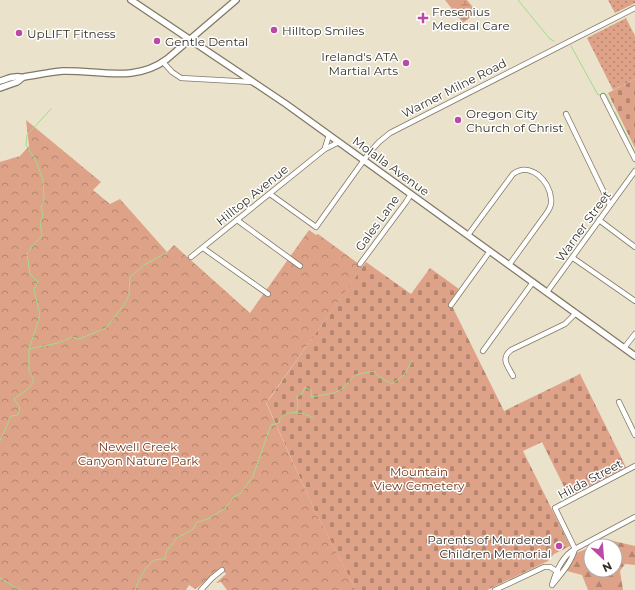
<svg xmlns="http://www.w3.org/2000/svg" width="635" height="590" font-family="Montserrat,sans-serif">
<defs>
<pattern id="grass-dots" width="8" height="8" patternUnits="userSpaceOnUse"><rect width="8" height="8" fill="#dea288"/><path d="M2 2h.1M6 6h.1" fill="none" stroke="#b5856f" stroke-width="1.8" stroke-linecap="round"/></pattern>
<pattern id="forest-firs" width="22" height="20" patternUnits="userSpaceOnUse"><rect width="22" height="20" fill="#dea288"/><path d="M5 1l3.5 6h-7zM16 11l3.5 6h-7z" fill="#b5856f"/></pattern>
<pattern id="wetland-marsh" width="20" height="14" patternUnits="userSpaceOnUse"><rect width="20" height="14" fill="#dea288"/><path d="M1 5h8M5 5V1M11 12h8M15 12V8" fill="none" stroke="#b5856f"/></pattern>
<pattern id="cemetery-stones" width="16" height="16" patternUnits="userSpaceOnUse"><rect width="16" height="16" fill="#dea288"/><path d="M2 7V4a2 2 0 0 1 4 0v3zM10 15v-3a2 2 0 0 1 4 0v3z" fill="#b5856f"/></pattern>
<pattern id="park-crowns" width="20" height="18" patternUnits="userSpaceOnUse"><rect width="20" height="18" fill="#dea288"/><path d="M2 6a3 3 0 1 1 6 0M12 15a3 3 0 1 1 6 0" fill="none" stroke="#b5856f"/></pattern>
</defs>
<rect width="100%" height="100%" fill="#eae2cb"/>
<g fill="url(#grass-dots)">
<path d="M608 0H635V3L615 13Z"/>
<path d="M626 18 635 36V79L613 90 587 38Z"/>
</g>
<path fill="url(#forest-firs)" d="M609 540 635 546V565L625 564 620 571 623 590H588L582 575 567 571 569 556 591 547V570H615V546H594Z"/>
<path fill="url(#wetland-marsh)" d="M445 0H467L477 12 463 23Z"/>
<g fill="url(#cemetery-stones)">
<path d="M635 79V148L608 93Z"/>
<path d="M366 262 411 294 430 268 459 289 450 302 504 411 580 374 626 467 569 497 542 442 523 451 570 546 554 554 548 561 487 590H356L314 509 266 402 268 401Z"/>
</g>
<path fill="url(#park-crowns)" d="M26 120 101 182 93 190 110 204 120 199 167 252 174 245 250 313 309 230 316 235 318 234 363 267 266 403 314 509 356 590H227L221 582 216 583 226 574 221 567C215 572 200 587 195 589L189 585 186 590H0V162L20 156 29 146Z"/>
<g fill="none" stroke-linecap="round" stroke-linejoin="round">
<g stroke="#a0dc8a" stroke-width="1">
<path d="M518 0 550 39 554 41"/>
<path d="M571 46 598 95 606 94 612 106"/>
<path d="M615 112 635 153"/>
<path d="M29 349 58 343 72 337 79 339 106 328 124 305 129 295 130 277 144 265 168 252"/>
<path d="M296 412 298 408 297 396 302 394 305 387 312 391 311 397 334 393 342 389 355 375 374 371 378 376 392 384 404 375 412 361"/>
<path d="M0 441 11 416 18 415 20 408 14 399 28 389 34 381 29 371V349L40 315 34 290 38 282 30 274 27 253 42 235 40 223 43 215 41 207 44 200 43 180 36 161 26 145 27 135 51 109"/>
<path d="M0 578 13 586 21 590"/>
<path d="M135 590C138 581 146 564 155 560 158 559 162 559 165 559L166 552 177 538 193 529 197 522 208 519 225 508 235 496 240 494 253 476 271 425 279 423C281 408 304 412 313 418"/>
</g>
<g stroke="#817965" stroke-width="6">
<g id="minor">
<path d="M163 62 172 72 181 78 253 82"/>
<path d="M603 96 635 159"/>
<path d="M566 114 610 205"/>
<path d="M325 148 329 135"/>
<path d="M270 194 316 227 369 153 379 142 390 133 635 8"/>
<path d="M237 220 300 266"/>
<path d="M599 220 635 247"/>
<path d="M468 235 513 174C530 161 550 181 551 199 552 204 549 210 546 214L509 265"/>
<path d="M203 248 268 294"/>
<path d="M191 257 325 149 339 142"/>
<path d="M573 258 635 301"/>
<path d="M360 264 406 202 411 194"/>
<path d="M547 292 635 171"/>
<path d="M451 305 490 251"/>
<path d="M624 348 635 334"/>
<path d="M483 351 533 282"/>
<path d="M513 376C508 366 500 359 511 350L565 324 576 313"/>
<path d="M619 402 635 435"/>
<path d="M635 466 555 508 575 549 635 517"/>
<path d="M575 549C571 563 561 574 552 585 556 571 562 556 575 549Z"/>
<path d="M201 590 212 578 222 570"/>
<path d="M495 590 544 567H550L558 572"/>
</g>
</g>
<g stroke="#817965" stroke-width="8">
<g id="major">
<path d="M131 0 286 104 635 356"/>
<path d="M0 81C5 80 10 77 15 77 18 76 21 78 24 77 37 75 50 72 63 71 100 70 135 83 167 59L236 0"/>
<path d="M0 88 17 82 22 78"/>
</g>
</g>
<use href="#minor" stroke="#fff" stroke-width="4.5"/>
<use href="#major" stroke="#fff" stroke-width="5.5"/>
</g>
<g fill="#bb4aa6" stroke="#fff" stroke-width="1.5">
<path d="M421 12h4v4h4v4h-4v4h-4v-4h-4v-4h4z"/>
<circle cx="274" cy="30" r="4"/>
<circle cx="19" cy="33" r="4"/>
<circle cx="157" cy="41" r="4"/>
<circle cx="406" cy="63" r="4"/>
<circle cx="458" cy="120" r="4"/>
<circle cx="559" cy="546" r="4"/>
</g>
<g text-anchor="middle" dominant-baseline="central" stroke-width="3" stroke-linejoin="round" paint-order="stroke">
<g font-size="12" fill="#343128" stroke="#fff" text-anchor="start">
<text x="432" y="11">Fresenius<tspan x="432" dy="14">Medical Care</tspan></text>
<text x="282" y="30">Hilltop Smiles</text>
<text x="27" y="33">UpLIFT Fitness</text>
<text x="165" y="41">Gentle Dental</text>
<text x="398" y="56" text-anchor="end">Ireland's ATA<tspan x="398" dy="14">Martial Arts</tspan></text>
<text x="466" y="113">Oregon City<tspan x="466" dy="14">Church of Christ</tspan></text>
<text x="551" y="539" text-anchor="end">Parents of Murdered<tspan x="551" dy="14">Children Memorial</tspan></text>
</g>
<g font-size="12" fill="#343128" stroke="#fff">
<text transform="translate(454 88) rotate(-27)">Warner Milne Road</text>
<text transform="translate(391 166) rotate(36)">Molalla Avenue</text>
<text transform="translate(252 195) rotate(-39)">Hilltop Avenue</text>
<text transform="translate(377 223) rotate(-54)">Gales Lane</text>
<text transform="translate(583 226) rotate(-54)">Warner Street</text>
<text transform="translate(590 479) rotate(-28)">Hilda Street</text>
</g>
<g font-size="12" fill="#723619" stroke="#fff">
<text x="138" y="446">Newell Creek<tspan x="138" dy="14">Canyon Nature Park</tspan></text>
<text x="419" y="471">Mountain<tspan x="419" dy="14">View Cemetery</tspan></text>
</g>
</g>
<g transform="translate(603 558) rotate(154)"><circle r="19" fill="#ffffff" stroke="#aeada9"/>
<path d="M0-3L7 15L0 10L-7 15Z" fill="#bb4aa6"/>
<text y="-6" font-size="11" font-weight="bold" text-anchor="middle" fill="#343128">N</text>
</g>
</svg>
